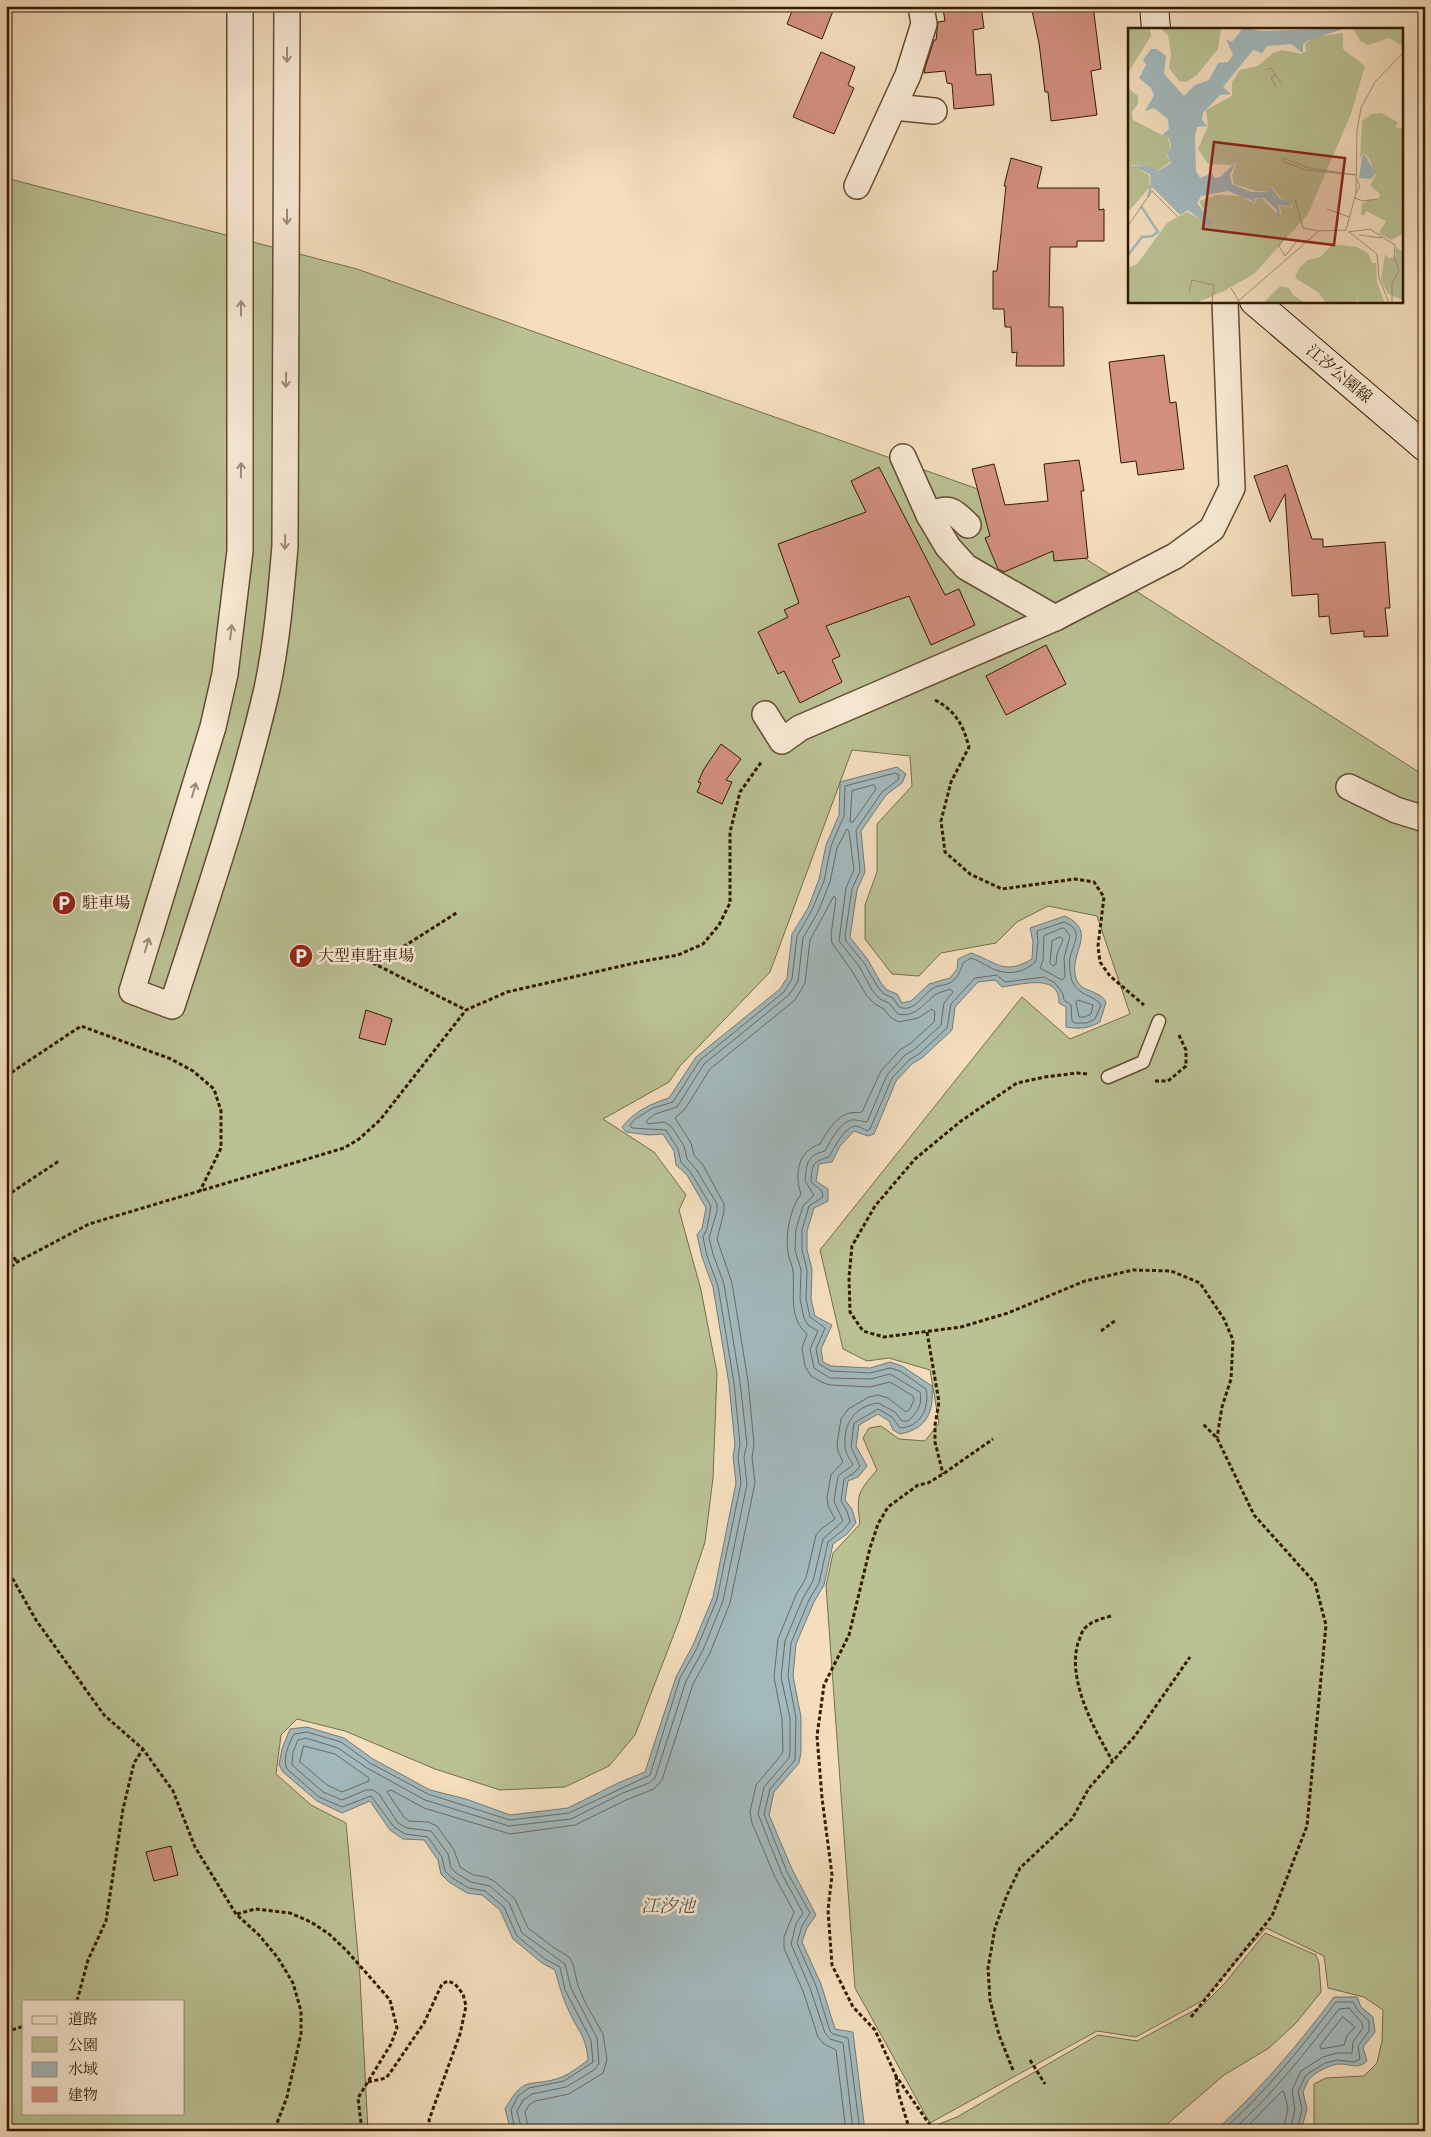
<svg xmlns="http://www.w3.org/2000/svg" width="1431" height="2137" font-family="Cardo,'Noto Serif JP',serif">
<rect width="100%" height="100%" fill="#f4debe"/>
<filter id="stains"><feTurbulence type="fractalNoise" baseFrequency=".004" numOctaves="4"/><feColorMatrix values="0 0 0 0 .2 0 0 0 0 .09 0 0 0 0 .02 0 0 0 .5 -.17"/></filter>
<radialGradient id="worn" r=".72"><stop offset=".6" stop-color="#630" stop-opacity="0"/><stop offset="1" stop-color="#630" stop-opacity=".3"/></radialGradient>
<g fill="#bac193" stroke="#766e4a" fill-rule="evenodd">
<path d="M6 178 357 269 975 488 1425 776V2131H1314V2084L1326 2078 1364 2076 1377 2063 1382 2041 1383 2010 1364 1997 1328 1988 1324 1956 1266 1928 1202 2001 1136 2037 1097 2031 930 2123 855 1988 826 1586 833 1553 860 1524C856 1494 858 1492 877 1470L863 1438 869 1428 881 1426 899 1439 925 1441 939 1423 930 1370 889 1358 867 1361 843 1349 820 1250 1022 997 1070 1039 1130 1014 1097 916 1048 906 1017 922 996 943 941 953 919 976 892 974 865 939V905L877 872V824L912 786 910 756 852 750 770 972 680 1066 669 1082 603 1119 654 1152 686 1195 679 1210 701 1290 717 1373 713 1478 705 1542 679 1621 635 1735 609 1766 565 1787 500 1790 435 1769 345 1731 297 1719 281 1735 276 1774 311 1805 346 1823 360 1977 368 2131H6ZM24 2001H184V2113H24Z"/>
<path d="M1265 1933 1316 1955 1319 1963 1321 1992 1296 2023 1269 2048 1224 2075 1159 2131H933L939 2124 957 2117 1098 2035 1137 2041 1202 2006 1225 1983Z"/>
</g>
<g fill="#a2b9bd" stroke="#767972">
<path d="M897 767 906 774 902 783 886 795 861 831 865 872 857 890 850 937 868 960 881 983 887 990 897 994 902 1003 911 1001 929 984 950 978 957 969 958 959 971 953C997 962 1004 976 1032 959L1033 942 1030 928 1065 916C1099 932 1068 953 1076 978 1080 990 1089 989 1097 994 1101 995 1104 999 1106 1002L1100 1022C1087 1029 1079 1029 1066 1027V1007L1059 1003C1060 972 1020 985 1002 987L995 980 978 982 955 1007 952 1030 922 1058 913 1063 896 1081 874 1134 868 1136 854 1131 840 1146 832 1162 819 1164 816 1181 828 1189V1201L814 1208 807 1231V1250L812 1269 811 1299 815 1316 832 1325 821 1349 823 1362 831 1366 870 1368 890 1362 902 1366 932 1386C934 1412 927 1429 900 1434L893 1430 889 1421 878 1414 859 1425 856 1446 867 1466 858 1477 848 1481 845 1500 852 1509 856 1523 847 1534 833 1544 824 1585 814 1602 796 1644 793 1676 801 1717V1752L799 1763 774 1792 769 1815 792 1869 816 1915 807 1928 802 1942 821 1984 835 2029 853 2032 865 2131H511L505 2109C526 2072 530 2089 562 2077 571 2073 580 2066 588 2060 586 2035 578 2032 569 2011 562 1997 559 1984 555 1970L542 1963 513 1939 500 1910 482 1895 467 1893 449 1882 441 1874 438 1860 424 1840 403 1839 390 1830 370 1801 342 1813 317 1801 283 1772 279 1765 282 1749 290 1729 307 1727 344 1738 373 1759 430 1790 466 1799 510 1815 568 1808 618 1783 645 1772 676 1677 693 1645 713 1597 736 1483 733 1456 735 1445 729 1384 713 1287 702 1257 697 1235 702 1228 706 1208 687 1175 676 1165 674 1151 663 1134 649 1135 626 1132 622 1127C635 1111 650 1104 669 1098L696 1057 780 989 787 978 792 934 808 908 819 879 826 845 839 815 840 782Z"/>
<path d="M1334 1997H1357L1361 2007 1373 2017 1375 2032 1363 2047 1367 2061C1357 2070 1351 2064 1340 2064 1331 2064 1316 2072 1310 2078 1307 2081 1305 2088 1303 2092L1307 2109 1301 2131H1215C1259 2091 1298 2045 1334 1997Z"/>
</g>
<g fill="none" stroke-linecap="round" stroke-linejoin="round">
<g stroke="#6a6a60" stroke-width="1">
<path d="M874 785 876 789 853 822H850L852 791Z"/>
<path d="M1063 928 1066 930 1070 936 1064 958 1065 977 1062 980 1040 968 1043 960 1044 936Z"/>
<path d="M1061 937 1063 940 1057 954 1056 964 1053 966 1050 963 1052 941Z"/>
<path d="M1078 1000 1093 1005 1091 1014 1085 1017H1079L1076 1003Z"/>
<path d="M304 1746 335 1754 369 1778V1781L342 1792 327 1785 300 1762Z"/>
<path d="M1343 2017 1355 2027 1347 2036 1344 2045 1321 2049 1320 2046Z"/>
<path d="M515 2131 511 2110 518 2096 529 2088 564 2081 593 2062 591 2040 565 1990 560 1967 545 1959 517 1936 504 1907 485 1891 469 1888 452 1878 445 1871 442 1857 428 1837 405 1834 394 1827 371 1796 342 1807 319 1797 287 1769C282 1759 289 1743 294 1734L307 1732 341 1742 370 1763 428 1794 510 1820 569 1813 650 1775 680 1678 697 1648 717 1599 741 1483 738 1456 740 1444 734 1383 718 1286 707 1256 703 1237 707 1229 711 1206 691 1173 681 1162 678 1149 666 1130 632 1128 630 1125 635 1119 653 1108 673 1102 700 1060 784 992 792 979 797 936 812 910 824 881 831 846 844 816 845 786 895 773 899 775 898 780 882 792 856 830 860 871 852 889 845 936 846 941 864 963 877 986 884 994 893 998 899 1007C914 1013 922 996 932 989 938 984 949 986 954 980 959 975 961 969 963 963L971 958C981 961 990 969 999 971 1012 975 1027 971 1036 961L1038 942 1037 931 1064 922C1085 930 1073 943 1070 958 1069 963 1070 976 1072 981 1078 996 1093 994 1101 1005L1095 1019 1087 1023H1074L1072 1021 1071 1005 1064 1000 1063 994 1055 983 1044 977 1005 982 997 975 975 978 951 1004 947 1028 919 1054 909 1060 892 1078 870 1129 867 1131C864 1129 859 1126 856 1126 846 1125 833 1149 829 1157 812 1162 812 1164 811 1182L822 1191 823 1197 809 1206 802 1230V1250L807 1270 806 1299 810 1317 825 1328 816 1349 819 1364 831 1371 870 1373 890 1368 900 1371 926 1389C930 1407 921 1427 900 1428L892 1417 878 1409 854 1423 851 1447 860 1466 854 1473 844 1479 841 1501 847 1511 850 1522 843 1530 828 1542 819 1583 809 1600 791 1643 788 1676 796 1718 795 1760 770 1789 764 1814 787 1872 810 1913 802 1926 797 1943 816 1986 830 2031 833 2034 848 2038 860 2131"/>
<path d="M522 2131 517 2111 523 2100 532 2094 566 2087 594 2070 599 2064 597 2038 571 1988 565 1964 522 1933 509 1903 490 1886 471 1882 456 1873 451 1868 448 1854 431 1831 407 1828 398 1823 379 1794 373 1790H366L342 1800 323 1792 292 1765 293 1752 298 1740 306 1738 338 1748 367 1768 425 1800 509 1826 571 1819 623 1793 649 1783 655 1778 686 1681 703 1650 723 1601 747 1484 744 1457 747 1444 740 1382 724 1284 713 1254 709 1238 717 1211V1204L696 1169 687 1159 684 1146 671 1126 664 1122 648 1124 646 1121 655 1114 677 1107 704 1064 789 995 798 981 803 938 818 912 830 882 837 848 847 829 849 831 854 870 846 888 839 941 859 966 872 990 880 999 889 1003 898 1014C915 1018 923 1004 935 995 939 992 945 991 950 989L953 992 944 1003 941 1025 915 1049 905 1055 887 1075 867 1122C862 1122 857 1119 851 1120 839 1123 830 1142 825 1151 806 1156 807 1163 805 1181L814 1195 803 1206 796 1229 795 1250 801 1270 800 1299 804 1318 808 1325 818 1331 810 1349 814 1368 830 1378 871 1379 890 1374 920 1392C923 1404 917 1413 908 1421H902L895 1412 878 1403C855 1406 843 1424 845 1446 845 1453 850 1459 853 1465L838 1476 834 1501 843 1521 823 1539 813 1581 803 1598 785 1641 781 1677 790 1718V1751L789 1758 764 1787 758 1814 782 1874 803 1913 796 1924 791 1944 810 1988 825 2033 830 2039 843 2043 853 2131"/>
<path d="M529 2131 525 2112 529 2105 535 2101 569 2094 603 2073 607 2060 603 2034 586 2004 578 1986 573 1964 569 1957 553 1947 528 1928 515 1899 494 1881 486 1877 473 1875 460 1867 454 1850 437 1826 428 1822 409 1821 404 1817 387 1792 391 1790 424 1808 510 1834 575 1825 626 1800 654 1789 662 1780 693 1684 710 1653 730 1603 755 1483 752 1457 754 1444 748 1381 732 1283 717 1239 724 1212V1204L703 1165 694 1155 691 1143 675 1118 685 1109 710 1069 795 1000 805 983 810 940 834 896 836 899 831 935 832 943 852 971 867 996 875 1004 884 1009 890 1017 899 1022 918 1018 932 1009 935 1012 934 1022 911 1043 900 1050 881 1071 862 1112C858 1113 854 1112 850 1113 837 1115 826 1133 820 1144 798 1151 794 1174 801 1194 790 1209 785 1234 788 1253 789 1260 793 1266 793 1272 795 1295 788 1317 807 1334L802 1348 805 1366 811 1376 821 1382 830 1385 870 1387 890 1382 913 1396 914 1400 910 1409 906 1412 888 1398 878 1395 869 1397 848 1409 841 1419 837 1444 838 1451 843 1462 831 1475 827 1497 828 1506 835 1519 821 1529 816 1535 806 1578 796 1595 778 1639 774 1677 782 1719 783 1750 782 1754 756 1785 750 1812 752 1823 775 1877 794 1912 784 1937V1948L803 1991 818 2037 824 2044 836 2050 846 2131"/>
<path d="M1222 2131C1265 2093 1301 2048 1336 2002H1353L1358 2011 1369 2021V2031L1358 2046 1360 2059 1354 2062 1337 2060 1325 2063 1306 2075 1298 2091 1302 2109 1297 2131"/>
<path d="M1232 2131C1272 2095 1306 2052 1339 2009L1349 2008 1362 2023 1363 2028 1353 2042 1352 2053H1337L1323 2057 1301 2071 1292 2090 1295 2109 1290 2131"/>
<path d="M1243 2131 1282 2091 1284 2092 1288 2109 1283 2131"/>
</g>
</g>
<g fill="#d39080" stroke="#331a02">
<path d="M794 6H835L822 39 787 24Z"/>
<path d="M981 6 984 28 973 30 976 75 991 74 994 105 954 109 952 84 947 83 945 71 924 73 925 68 934 40H936L938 22 945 21 943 9Z"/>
<path d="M1031 6H1093L1101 69 1091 71 1097 115 1051 121 1048 92H1045L1039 43Z"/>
<path d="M821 52 855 67 848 85 854 88 834 134 793 117Z"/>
<path d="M1011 158 1042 167 1037 188H1099V210L1104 209V241H1077V247H1050L1049 307H1063L1064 366H1016L1017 352 1012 353 1011 327H1005L1004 309H993V271H997L1006 186H1004Z"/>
<path d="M1164 355 1170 403 1176 402 1184 469 1138 475 1136 461 1121 463 1109 362Z"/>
<path d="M1079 460 1084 491H1081L1088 558 1054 561 1053 551 1004 572 998 569 985 538 990 536 972 469 994 464 1005 505 1048 501 1044 464Z"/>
<path d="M1287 465 1312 539H1323V547L1385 542 1390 608H1385L1388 636 1364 637V631L1331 634 1329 616 1319 617 1318 594 1292 596 1285 494 1270 522 1254 476Z"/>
<path d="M879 467 945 595 959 589 975 625 931 645 909 596 826 626 840 656 832 660 842 682 800 703 784 671 778 674 758 632 788 617 784 610 799 603 778 544 866 512 851 481Z"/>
<path d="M1046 645 1066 684 1006 715 986 676Z"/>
<path d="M721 744 741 759 726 780 732 782 722 804 697 792 701 783 698 782 704 769Z"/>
<path d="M366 1010 392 1019 385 1045 359 1038Z"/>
<path d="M171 1846 178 1875 154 1881 146 1852Z"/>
</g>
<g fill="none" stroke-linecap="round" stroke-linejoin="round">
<g stroke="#634b31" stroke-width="15">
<path id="lane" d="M1108 1077 1143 1062 1159 1021"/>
</g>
<g stroke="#634b31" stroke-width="28">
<g id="street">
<path d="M240 6V551L225 674 213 727 132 991 172 1006C206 901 242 796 267 689 277 642 281 593 285 546L287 6"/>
<path d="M894 107 934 111"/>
<path d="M857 186 908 75 924 24 921 6"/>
<path d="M903 457 929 515 948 547 966 567 1055 618"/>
<path d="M929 515C950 506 952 510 968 525"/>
<path d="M765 714 782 741 800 728 1055 618 1175 556 1212 529 1232 488 1225 301"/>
<path d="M1349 787 1396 810 1425 819"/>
</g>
</g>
<g stroke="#331a02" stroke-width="30">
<g id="secondary">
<path d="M1154 6 1156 29"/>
<path d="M1254 301 1425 447"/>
</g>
</g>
<g stroke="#331a02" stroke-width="3" stroke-dasharray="4 2.5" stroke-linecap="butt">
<path d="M935 700C956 711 963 725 969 747L951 782 941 821 945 852 970 874 1002 889 1075 879 1094 882 1104 897 1098 946 1100 962 1110 976 1144 1005"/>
<path d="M355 954 466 1010"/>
<path d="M376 964 458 912"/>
<path d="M1087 1074 1077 1073 1045 1077 1017 1083 961 1121 915 1159 875 1206 852 1246 849 1277 850 1312 863 1331 884 1337 961 1327 1008 1313 1085 1281 1133 1270 1171 1271 1200 1283 1224 1319 1233 1340 1231 1379 1222 1407 1217 1438"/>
<path d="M6 1076 81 1026 171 1059 193 1071 214 1089 221 1111V1148L200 1191"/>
<path d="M1155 1081H1168L1186 1066V1050L1178 1033"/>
<path d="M6 1196 59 1161"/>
<path d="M6 1247 17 1262"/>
<path d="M6 1271 17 1262 89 1224 344 1148 359 1139 380 1120 466 1010 507 992 639 962 678 955 703 944 719 925 730 903V832L740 792 762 761"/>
<path d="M1101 1331 1116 1320"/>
<path d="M927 1332 939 1402 935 1425V1442L943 1474"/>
<path d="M6 1567 36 1620 104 1715 143 1749 173 1791 195 1847 236 1914 259 1935 278 1958 293 1983 301 2011V2034L287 2097 274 2131"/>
<path d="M1111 1616C1101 1619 1091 1621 1084 1629 1081 1633 1080 1639 1078 1643 1067 1680 1094 1729 1112 1760"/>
<path d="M237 1914 255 1909 290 1913 311 1922 329 1934 347 1951 390 2000 397 2028 391 2044 358 2098 362 2131"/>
<path d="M77 2001 88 1960 106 1921 123 1809 134 1763 143 1749"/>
<path d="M1191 2017 1272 1916 1307 1826 1326 1625 1315 1583 1254 1515 1217 1438 1203 1424"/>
<path d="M6 2032 24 2026"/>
<path d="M1030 2060 1045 2084"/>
<path d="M1013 2070 999 2035 990 2000 988 1968 995 1928 1007 1895 1020 1868 1072 1819 1089 1788 1135 1736 1190 1657"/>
<path d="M896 2076 898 2092 910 2131"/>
<path d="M368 2082 386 2078 390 2073 424 2023 442 1984 448 1981 455 1984 463 1994 466 2006 460 2034 429 2120 432 2131"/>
<path d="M934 2131 896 2076 875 2030 853 2007 832 1965 828 1910 832 1875 822 1798 817 1736 824 1685 849 1635 870 1548 878 1524 888 1507 918 1485 928 1483 943 1474 993 1439"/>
</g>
<use href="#lane" stroke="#f8ead5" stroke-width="12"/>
<use href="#street" stroke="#f8ead5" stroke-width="25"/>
<use href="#secondary" stroke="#f8ead5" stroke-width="28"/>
</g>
<defs><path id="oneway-shaft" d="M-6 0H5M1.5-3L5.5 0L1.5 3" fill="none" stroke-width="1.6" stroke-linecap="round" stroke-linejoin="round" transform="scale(1.25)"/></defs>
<g stroke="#9f8c76">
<use href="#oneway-shaft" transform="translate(287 55) rotate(90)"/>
<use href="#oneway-shaft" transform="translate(287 217) rotate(90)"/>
<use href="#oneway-shaft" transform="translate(241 308) rotate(-90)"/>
<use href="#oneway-shaft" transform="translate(286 380) rotate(91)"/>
<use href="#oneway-shaft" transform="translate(241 470) rotate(-89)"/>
<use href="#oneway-shaft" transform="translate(285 542) rotate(92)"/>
<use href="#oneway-shaft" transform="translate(231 632) rotate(-83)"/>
<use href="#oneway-shaft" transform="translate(194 790) rotate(-74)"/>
<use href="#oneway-shaft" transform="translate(147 945) rotate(-73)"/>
</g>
<defs>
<g id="parking-disc" transform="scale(1.25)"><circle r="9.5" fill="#8f2418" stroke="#f8ead5"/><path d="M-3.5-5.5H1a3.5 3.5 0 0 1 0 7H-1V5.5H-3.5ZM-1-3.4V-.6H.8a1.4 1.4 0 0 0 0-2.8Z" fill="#fff"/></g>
</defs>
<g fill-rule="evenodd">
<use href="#parking-disc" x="64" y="903"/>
<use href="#parking-disc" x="301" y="956"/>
</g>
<g text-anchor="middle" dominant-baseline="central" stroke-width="5" stroke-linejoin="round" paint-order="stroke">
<g font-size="16" fill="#331a02" stroke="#f8ead5">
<text transform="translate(1339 374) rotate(40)">江汐公園線</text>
</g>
<g font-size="16" fill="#331a02" stroke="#f8ead5" text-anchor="start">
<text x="82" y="903">駐車場</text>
<text x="318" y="956">大型車駐車場</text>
</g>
<g font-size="18" font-style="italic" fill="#5a5243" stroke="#f8ead5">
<text x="668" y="1906">江汐池</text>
</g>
</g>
<g transform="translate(1128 28)">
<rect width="275" height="275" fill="#f4debe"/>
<path d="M0 0H22L23 8 0 45ZM32 0H93L90 21 69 47 58 54 51 53 41 40 43 26 40 7ZM225 0H275V18L261 10 240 17 232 13ZM215 5V21L237 38 223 86 180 186 126 246 96 263 68 275H0V240L9 236 39 195 59 184 84 198 71 173 89 167 114 168 126 176 128 171 134 170 148 185 147 191 154 187 151 177 164 180V176L152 169 144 159 139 163H128L106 156 104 147 109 134 103 137 80 136 70 121 80 98 78 82 104 68V54L112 42 130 38 145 25 154 22 174 26 178 23 177 16 186 9ZM0 60 10 68V76L4 84 5 92 40 110 42 119 39 128 42 134 29 143 19 137H2L21 147 22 159 0 184ZM253 85 268 93 270 95 267 99 274 100 275 108V206L263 212 251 205 258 193 238 183 236 188 233 186 234 176 243 171 250 172 252 166 242 157 248 147 241 130 235 124 232 131 234 93 243 86ZM213 217 228 219 240 225 244 235H248L249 254 257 275H232L229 272 226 275H198L190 264 167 250 171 240 180 232 192 229 203 218ZM268 219 275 224V272L260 266 253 252 257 226 260 230 267 229ZM152 258 161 260 165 267 177 275H135Z" fill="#bac193"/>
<path d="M115 0 136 3 219 0 181 12 175 16V25L163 16 139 18 134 25 125 22 95 59 103 66 92 67 75 85 74 92 80 98 69 99 67 108 68 143 72 150 84 145 86 150 92 149 108 134 102 147 104 156 123 164H138L143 159 151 170 163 175V179L150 176 153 188 147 190 149 182 136 170H127L125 176 123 172 100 163 73 168 69 175 85 196 82 199 60 182 52 187 23 158 22 146 3 138 19 137 30 143 43 135 39 126 43 118 41 110 34 107 41 101 40 91 26 80 17 83 26 67 23 60 11 50 18 37 15 32 23 21H29L38 28 36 46 56 68 67 57 81 52 90 35 100 34 105 27 98 11 104 14ZM235 124 248 145 243 151 231 150Z" fill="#a2b9bd"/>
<path fill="none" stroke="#a2b9bd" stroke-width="2.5" d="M20 169 23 158 27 157M0 227 14 209 24 208 30 204 13 178"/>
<path fill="none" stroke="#a79073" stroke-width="1" d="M138 42 143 40 153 55M148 47 143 50 148 58M155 130 154 133 178 142 229 147M155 130 181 140 227 147M228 165 232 158 229 151M227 170 235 173 250 171M167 171 175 200 191 203M199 181 221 189M0 198 24 163 50 189M220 204 242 201 267 217 266 229 271 242 264 255V275M221 204 249 226 251 250 261 275M159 206 151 218 157 228 169 213M231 207 254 210M103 260 111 273M61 265 64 252 86 257 84 275M108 275 191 203 218 202 228 165 229 103 233 80 247 54 275 25"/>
<path fill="#8f2418" fill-opacity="0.15" stroke="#8f2418" stroke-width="2.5" d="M86 114 217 130 206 217 75 201Z"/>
<rect width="275" height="275" fill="none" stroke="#331a02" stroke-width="2.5"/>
</g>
<rect width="1431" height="2137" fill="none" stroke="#f4debe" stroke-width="25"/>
<rect x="8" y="8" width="1416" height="2122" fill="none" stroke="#331a02" stroke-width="2.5"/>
<rect x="12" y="12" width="1406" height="2112" fill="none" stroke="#331a02"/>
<rect x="22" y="2000" width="162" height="115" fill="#f8ead5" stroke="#a99781"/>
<rect x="32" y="2016" width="25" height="8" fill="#f8ead5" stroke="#a99781"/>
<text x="68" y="2024" font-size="15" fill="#331a02">道路</text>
<rect x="32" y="2037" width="25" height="15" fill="#bac193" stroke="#a99781"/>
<text x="68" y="2050" font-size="15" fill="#331a02">公園</text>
<rect x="32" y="2062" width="25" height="15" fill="#a2b9bd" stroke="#a99781"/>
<text x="68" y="2074" font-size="15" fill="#331a02">水域</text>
<rect x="32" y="2087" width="25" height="15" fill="#d39080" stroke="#a99781"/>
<text x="68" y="2100" font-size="15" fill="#331a02">建物</text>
<rect width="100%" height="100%" filter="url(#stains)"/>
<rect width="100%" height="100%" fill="url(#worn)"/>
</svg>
